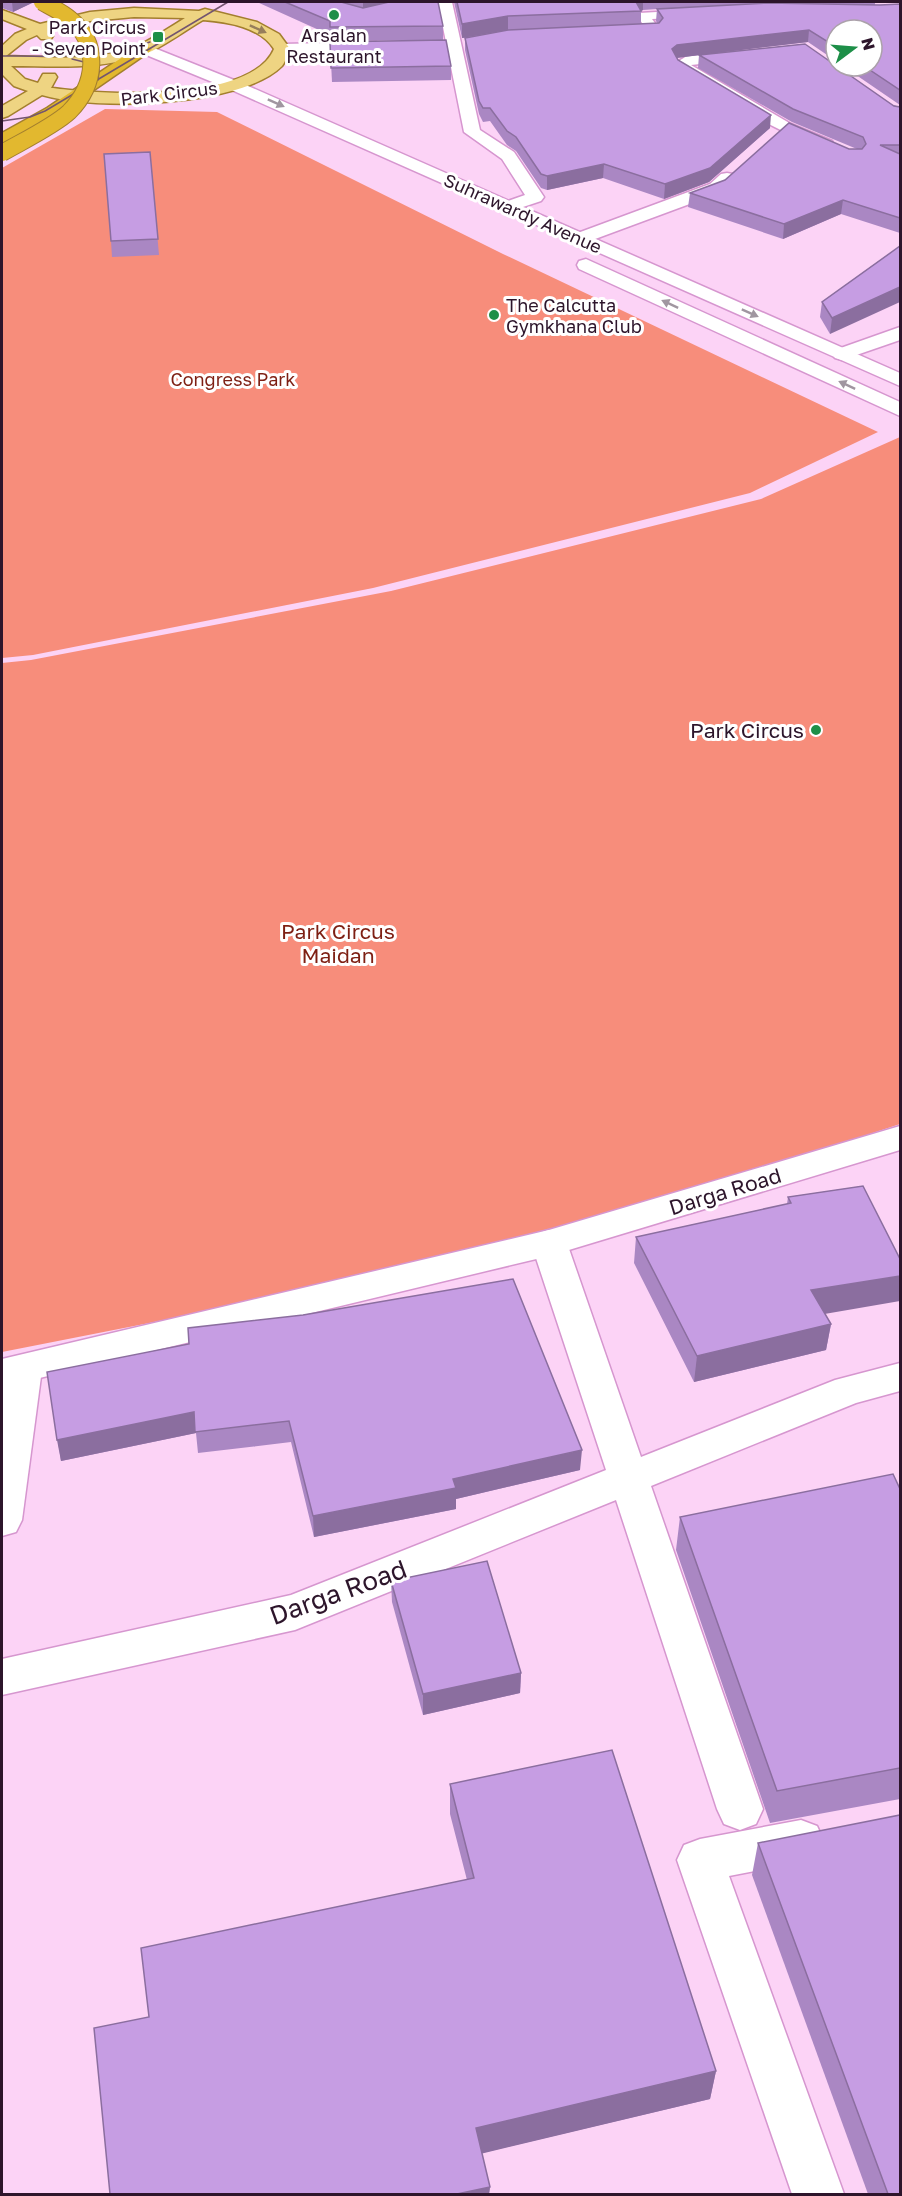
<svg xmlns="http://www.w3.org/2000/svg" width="902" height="2196" font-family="'Golos Text',sans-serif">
<rect width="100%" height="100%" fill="#fcd3f6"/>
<g fill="#f78d7b">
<path d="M105 109 217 112 503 254 878 432 750 493 373 588 33 655 2 658V168Z"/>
<path d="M900 437V1124L520 1250 2 1352V663L31 660 391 591 761 499Z"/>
</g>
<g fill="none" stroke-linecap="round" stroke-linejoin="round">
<g stroke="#d696cf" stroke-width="3">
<path id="lane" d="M693 10 699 14 697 17 652 19 660 30 658 33 628 36 622 32 628 28 645 27 637 16 639 13Z"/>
</g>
<g stroke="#d696cf" stroke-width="3">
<g id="street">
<path d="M438 2H452L480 130 514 152 544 197 541 201 511 211 505 210 502 206 505 202 525 195 502 159 464 132Z"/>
<path d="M376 42 381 44 384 47 381 50 282 54 274 49 282 44Z"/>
<path d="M742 51 747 53 750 56 747 59 691 65 791 124 832 141 834 145 832 149C815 153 684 80 672 65L687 56Z"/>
<path d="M727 173 733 174 736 178 722 192 587 242H575L572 238 575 234 710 184 721 174Z"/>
<path d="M900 327V340L842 360 835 358 832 354 835 350Z"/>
<path d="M549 1230 562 1234 567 1243 641 1457 835 1380 900 1363V1391L856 1403 651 1486 763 1809 756 1824 740 1830 724 1824 717 1809 616 1500 295 1630 2 1695V1659L291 1595 606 1470 531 1243 536 1234Z"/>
<path d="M23 1355 36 1359 42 1369 22 1520 16 1532 2 1536V1387L4 1369 10 1359Z"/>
<path d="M801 1820 817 1826 824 1841 817 1856 801 1862 729 1876 844 2194H792L677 1860 684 1845 700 1839Z"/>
</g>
</g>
<g stroke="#d696cf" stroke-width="3">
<g id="secondary">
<path d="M144 44 239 82 900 373V386L227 88 139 52 136 49Z"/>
<path d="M586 259 900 402V416L579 269 577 265 579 261Z"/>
<path d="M900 1126V1150L549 1256 2 1387V1359L549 1230Z"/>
</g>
</g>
<g stroke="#a37f2e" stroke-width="3">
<path id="primary" d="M134 8 199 11 205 9 257 22 279 34 290 49C287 54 286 61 282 66 241 107 96 111 42 95L8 116 2 118V106L28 91 14 86 2 74V46L15 34 27 29 2 19V10L40 24 90 12ZM134 17 185 18C170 27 156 37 141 44 99 63 50 57 6 56L26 40 37 35 41 39H51L53 36 49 31C75 20 106 20 134 17ZM203 20C228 22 260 27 274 49 251 103 102 95 53 88H51L57 77 55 74H43L38 83 25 79 11 66C58 66 108 71 152 51 170 42 186 30 203 20Z"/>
</g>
<g stroke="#a37f2e" stroke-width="3">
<path id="highway" d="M144 44 152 49 149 52 59 114 8 144 2 145V133L47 108 139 46Z"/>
</g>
<use href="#lane" fill="#fff" fill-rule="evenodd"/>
<use href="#street" fill="#fff" fill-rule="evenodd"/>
<use href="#secondary" fill="#fff" fill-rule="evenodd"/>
<use href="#primary" fill="#eed482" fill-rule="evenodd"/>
<use href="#highway" fill="#e2b82f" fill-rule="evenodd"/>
<g stroke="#73556f" stroke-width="1.5">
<path d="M2 56C52 56 102 59 150 42"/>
<path d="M72 59 88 63 99 70 98 80"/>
<path d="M2 121 30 117 45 111 228 2"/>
</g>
<g stroke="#a37f2e" stroke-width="18" stroke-linecap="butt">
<path id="highway-bridge" d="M2 153C21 142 54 126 69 112 96 85 101 44 70 19 62 12 51 7 42 2"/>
</g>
<use href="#highway-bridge" stroke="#e2b82f" stroke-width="16"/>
</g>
<g fill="#aa87c3" fill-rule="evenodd">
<path d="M2 2H32V3L13 12 2 8Z"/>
<path d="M257 2H438L443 26V40L330 41V35Z"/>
<path d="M454 2H875V5L900 4V105L843 66H872L836 30V61L808 42 722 52 900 107V233L841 214 783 239 688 207 690 193 849 149H857L792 122 698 68 699 55 677 58 678 60 770 128 709 182 664 199 603 178 547 190 541 188 516 151 507 145 490 121 483 122 479 114 465 50V38H462ZM657 9 656 21 657 23 641 24V11L643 10Z"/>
<path d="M330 42 451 66V80L332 82Z"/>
<path d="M150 152 159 255 112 257 111 241Z"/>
<path d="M900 246 830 334 820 317 822 302Z"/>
<path d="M863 1186 825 1314 831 1324 826 1350 694 1382 634 1263 636 1237 787 1204 788 1197Z"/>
<path d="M47 1372 580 1470 456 1499V1509L314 1537 291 1442 198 1453 196 1433 61 1461Z"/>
<path d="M900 1489V1800V1799L770 1823 676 1550 680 1517Z"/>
<path d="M391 1581 521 1673 520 1693 423 1715 392 1602Z"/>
<path d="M450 1784 716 2071 710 2099 482 2153 490 2187 489 2194H110L149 2017 467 1880 450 1814Z"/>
<path d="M758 1843 900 2194H868L752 1875Z"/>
</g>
<g fill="#8b6e9f">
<path d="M12 2H32V3L13 12Z"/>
<path d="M363 2H393L363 9Z"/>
<path d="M636 2H643V10L641 11Z"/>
<path d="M508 16V30L462 38V24Z"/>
<path d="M809 30 808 42 676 58 672 49 677 45Z"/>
<path d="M771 115 770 128 709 182 664 199 665 184Z"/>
<path d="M604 164 603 178 547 190V176Z"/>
<path d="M843 200 841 214 783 239 784 224Z"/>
<path d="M900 287V302L830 334 832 318Z"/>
<path d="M900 1276V1301L807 1317 811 1290Z"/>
<path d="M831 1324 826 1350 694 1382 697 1356Z"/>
<path d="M194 1412 196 1433 61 1461 57 1440Z"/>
<path d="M582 1450 580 1470 456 1499V1509L314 1537 313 1516 453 1479Z"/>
<path d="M521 1673 520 1693 423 1715V1694Z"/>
<path d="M716 2071 710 2099 476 2155V2128Z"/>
<path d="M490 2187 489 2194H457Z"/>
</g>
<g fill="#c69de3" stroke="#8b6e9f" stroke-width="1.5">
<path d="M285 2H341L363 8 389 2H438L443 26 330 27V21Z"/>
<path d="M457 2H636L641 11 508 16 462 24Z"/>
<path d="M767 3 880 5 900 4V90L864 66H872V30H836V47L809 30 677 45 672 49 678 60 771 115 710 168 665 184 604 164 547 176 541 174 516 137 507 131 490 108H483L479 101 465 38 508 30 659 23 663 18 657 9Z"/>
<path d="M446 40 451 66 331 68 330 42Z"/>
<path d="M805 44 894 106 900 107V145H880L900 154V218L843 200 784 224 690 193 725 180 789 123 849 149H862L866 144 863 137 793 109 699 55Z"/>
<path d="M150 152 158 239 111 241 104 154Z"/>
<path d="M900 246V287L832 318 822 302Z"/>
<path d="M863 1186 900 1259V1276L811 1290 831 1324 697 1356 636 1237 791 1203 788 1197Z"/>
<path d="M513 1279 582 1450 453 1479 456 1488 313 1516 289 1421 195 1432 194 1412 57 1440 47 1372 189 1344 188 1328 303 1315Z"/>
<path d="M893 1474 900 1489V1768L777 1791 680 1517Z"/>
<path d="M487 1561 521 1673 423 1694 391 1581Z"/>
<path d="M612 1750 716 2071 476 2128 490 2187 457 2194H110L94 2028 149 2017 141 1948 474 1878 450 1784Z"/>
<path d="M900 1815V2194H888L758 1843Z"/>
</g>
<defs><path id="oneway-solid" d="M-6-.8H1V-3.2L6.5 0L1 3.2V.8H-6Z" transform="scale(1.5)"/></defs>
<use fill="#977e5b" href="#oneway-solid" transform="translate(258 29) rotate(24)"/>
<g fill="#a096a0">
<use href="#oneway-solid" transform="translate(276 103) rotate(24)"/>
<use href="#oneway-solid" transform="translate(670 304) rotate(-155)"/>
<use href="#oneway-solid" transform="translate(750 313) rotate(24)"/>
<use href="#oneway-solid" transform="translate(847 385) rotate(-155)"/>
</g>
<g fill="#1d8f48" stroke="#fff" stroke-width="2">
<circle cx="334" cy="15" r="6"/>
<rect x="152" y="31" width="12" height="12" rx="3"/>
<circle cx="494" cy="315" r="6"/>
<circle cx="816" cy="730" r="6"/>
</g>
<g text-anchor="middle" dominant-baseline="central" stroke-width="6" stroke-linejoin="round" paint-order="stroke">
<g font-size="18" fill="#2d152b" stroke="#fff" text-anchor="end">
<text x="146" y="27">Park Circus<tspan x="146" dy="21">- Seven Point</tspan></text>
<text x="334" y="35" text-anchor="middle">Arsalan<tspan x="334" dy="21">Restaurant</tspan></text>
<text x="506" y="305" text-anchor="start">The Calcutta<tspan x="506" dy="21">Gymkhana Club</tspan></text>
</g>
<g font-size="18" fill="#2d152b" stroke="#fff">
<text transform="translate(169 93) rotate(-7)">Park Circus</text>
<text transform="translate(523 213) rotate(24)">Suhrawardy Avenue</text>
</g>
<g font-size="18" fill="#7e1f13" stroke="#fff">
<text x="233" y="379">Congress Park</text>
</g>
<g font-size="21" fill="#2d152b" stroke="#fff" text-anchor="end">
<text x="804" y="730">Park Circus</text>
</g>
<g font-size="21" fill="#7e1f13" stroke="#fff">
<text x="338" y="931">Park Circus<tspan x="338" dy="24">Maidan</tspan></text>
</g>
<g font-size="21" fill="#2d152b" stroke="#fff">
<text transform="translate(725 1191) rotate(-17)">Darga Road</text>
</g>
<g font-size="26" fill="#2d152b" stroke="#fff">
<text transform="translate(338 1592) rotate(-20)">Darga Road</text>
</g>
</g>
<rect width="902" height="2196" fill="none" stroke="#2d152b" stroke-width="6"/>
<g transform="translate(854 48) rotate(74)"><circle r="28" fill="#ffffff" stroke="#aba1aa" stroke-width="1.5"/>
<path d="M0-4.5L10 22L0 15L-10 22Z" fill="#1d8f48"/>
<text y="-9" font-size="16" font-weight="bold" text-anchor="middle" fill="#2d152b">N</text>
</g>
</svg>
